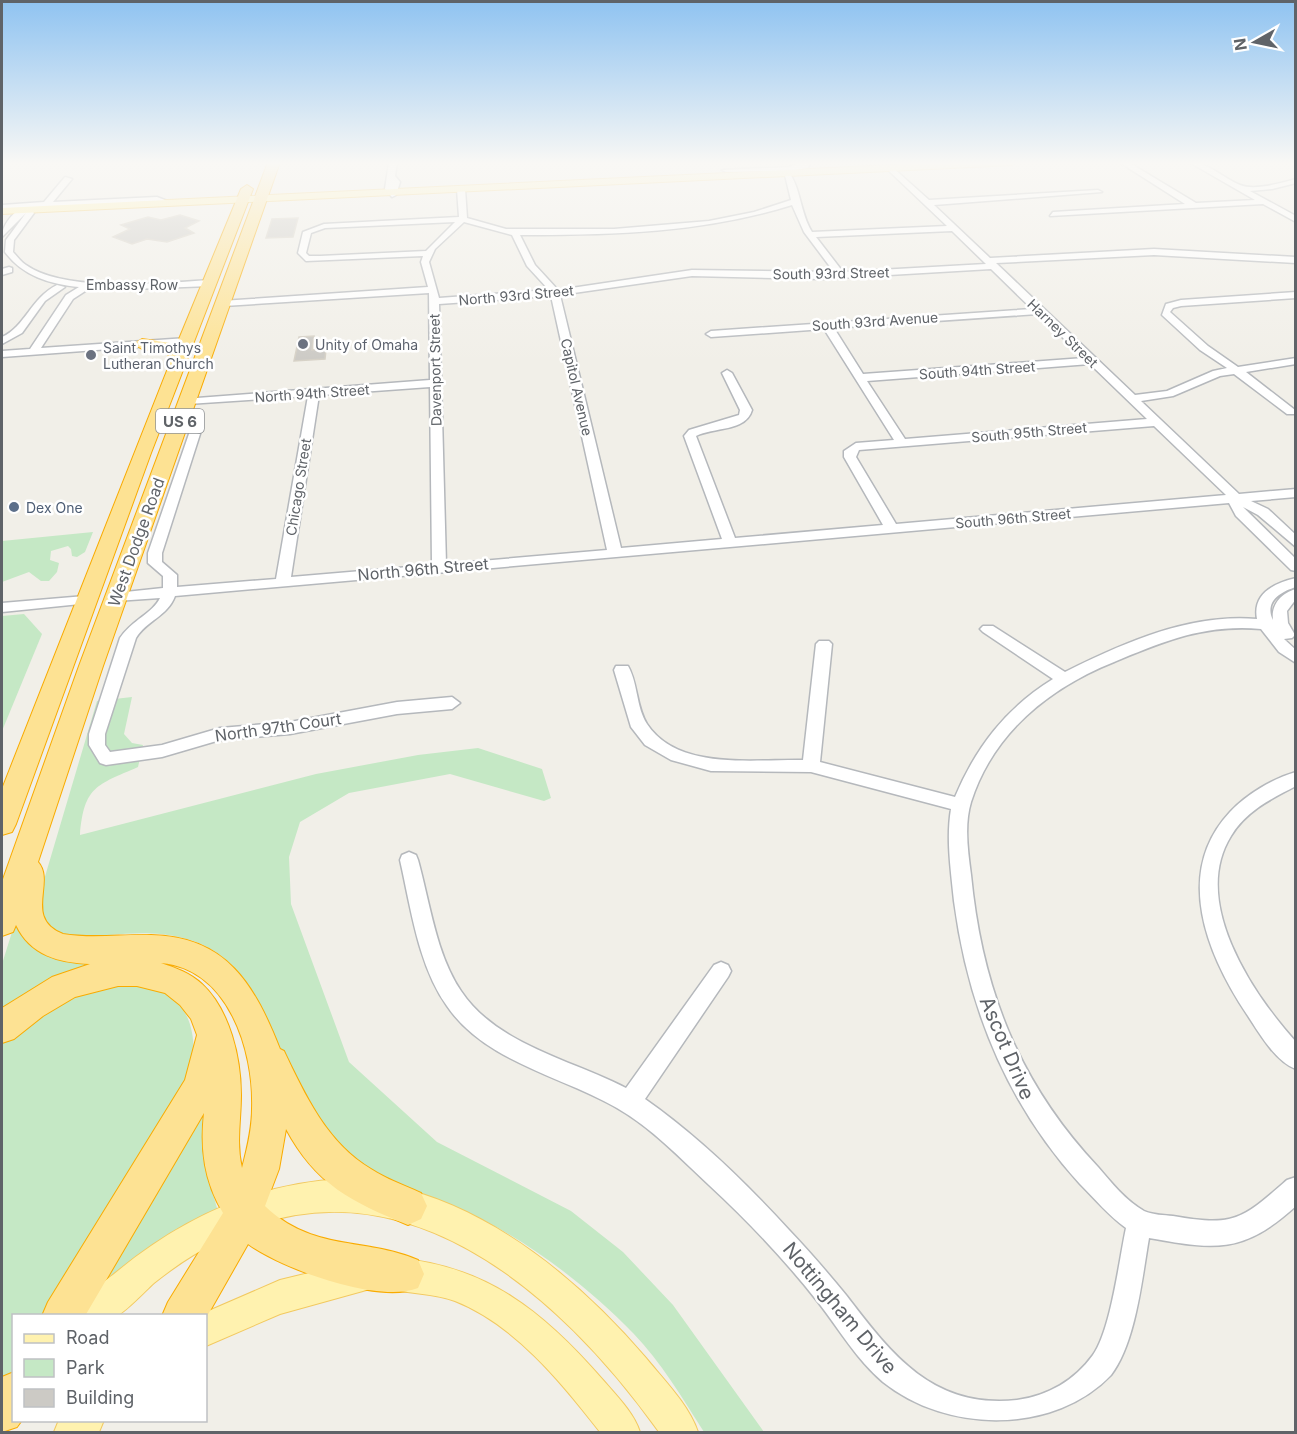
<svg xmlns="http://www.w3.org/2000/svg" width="1297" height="1434" font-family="Inter,sans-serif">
<rect width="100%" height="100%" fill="#f1efe8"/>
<g fill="#c5e8c5">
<path d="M93 532 85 552 77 557 72 556 71 549 68 546 51 551 50 560 59 563 57 572 49 581H41L29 572 2 582V541Z"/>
<path d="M24 614 42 634 2 731V616Z"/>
<path d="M132 697 124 734 132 743 143 745 138 767C97 785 84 786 80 835L316 774 418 755 478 748 542 769 551 798 544 801 450 774 349 793 300 822 289 857 291 904 349 1062 437 1142 571 1211 623 1252 673 1305 764 1432H704C683 1399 661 1362 633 1333 591 1290 539 1249 485 1221 436 1195 377 1188 336 1147 329 1140 324 1129 319 1120 310 1107 299 1093 292 1078 272 1034 261 986 220 955 189 932 148 931 111 935 95 936 77 939 61 935 54 932 46 923 40 918L41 890 97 701Z"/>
<path d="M17 916C29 969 72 961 115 957L10 1010 2 1016V964Z"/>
<path d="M130 983C139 985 150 986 158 989 192 1003 197 1039 192 1071L47 1315 14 1316 13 1370 2 1389V1042L53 1001Z"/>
<path d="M209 1102 206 1169 217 1208 215 1213 88 1304Z"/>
</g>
<g fill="#cccac5" stroke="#d6d1c6" stroke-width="1.5">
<path d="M180 215 199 221 185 228 194 233 167 242 147 239 132 244 113 237 130 229 121 225 148 217 161 220Z"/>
<path d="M298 218 293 237 266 238 272 219Z"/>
<path d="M314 336 312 350 326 349 325 359 294 361 299 337Z"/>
</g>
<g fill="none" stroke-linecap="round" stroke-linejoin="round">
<g stroke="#b5b8bc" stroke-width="3">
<g id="minor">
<path d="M389 162H397L395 176 400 182 396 195 392 197 385 189Z"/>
<path d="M803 162H811L808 168 788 171C801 188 800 213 812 232L947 226 888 170 891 166 929 200 1098 190 1102 192 934 205 990 258 1154 249 1296 257V263L1154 255 996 263 1135 395 1167 391 1213 371 1227 368 1200 350 1162 315 1166 304 1181 300 1296 292V298L1181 306 1173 308 1170 312 1208 346 1238 367 1296 358V364L1246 372 1295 410V414H1287L1234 374 1220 376 1173 396 1141 401 1239 494 1296 489V497L1251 501 1268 509 1296 535V547L1258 515 1243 507 1296 559V571L1291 570 1236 516 1229 503 175 596C168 616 146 621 136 638L105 734V745L110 752 162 745 220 728 290 722 397 702 452 697 460 703 452 709 397 714 290 734 220 740 162 757 106 765 100 763 89 745V734L120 638C132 620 153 613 160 598L116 601 109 597 116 593 163 588V576L148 563V553L190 431 200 434 162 553V562L177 575V587L276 579 308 396 188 404 184 403V399L430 380 429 293 224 306 221 305V301L428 287 421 262 423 256 306 261 298 253 303 232 324 224 459 217 457 189 461 187 465 189 467 218 506 229H614L709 221 754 212 791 200 784 171 726 172 722 170 789 167ZM792 205 804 232 834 272 692 270 558 290 535 265 520 235C612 235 703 233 792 205ZM455 222 426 251 320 256H309L306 253 311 233 325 228ZM464 222 512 235 527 266 549 290 439 298 429 262 435 249ZM952 231 986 264 843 272 816 237ZM991 269 1032 309 711 331 706 334 711 337 824 329 894 440 856 443 844 451V457L883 525 735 538 696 436C713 427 746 432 752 410L732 373 727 370 722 373 740 410 739 415 689 430 684 436 722 539 621 548 560 295 692 276 821 279ZM551 296 607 550 446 564 439 304ZM1038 314 1084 358 863 374 834 328ZM1090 364 1147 419 905 439 867 381ZM430 387 432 565 291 577 319 395ZM1154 426 1226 495 896 524 856 457 859 450Z"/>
<path d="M1119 162H1128L1196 203 1255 200 1189 162C1208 162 1223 178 1240 185 1255 191 1280 183 1296 179V183L1272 189 1250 191 1296 216V222L1263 204 1050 216 1053 212 1185 204Z"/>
<path d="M65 177 72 179 53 202 157 197 170 202 166 204 156 201 30 208 34 213 14 240 13 252C17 256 21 262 26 265 66 293 162 283 210 280L215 283 210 286 133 289 90 288 73 299 41 348 187 338 192 341 191 343 2 357V351L30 349 66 295 79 287C49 284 23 276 5 252L6 240 26 213 2 237C2 226 12 213 22 208L2 209V205L44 202Z"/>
<path d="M9 267 12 268V272L2 275V269Z"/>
<path d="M57 285 65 287 45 301 22 333 2 344V337C25 327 31 298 57 285Z"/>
<path d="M1296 578V587C1280 592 1264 602 1273 620 1271 605 1281 593 1296 589V599L1287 611 1288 623 1295 635 1292 638 1284 639 1296 650V663L1279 652 1261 629C1205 624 1165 641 1114 662 1049 688 993 733 971 802 964 825 968 852 971 875 982 989 1019 1083 1098 1167 1111 1182 1126 1201 1144 1211 1153 1215 1164 1215 1173 1216 1235 1227 1242 1219 1287 1180L1296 1177V1206C1243 1254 1216 1250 1149 1238 1142 1278 1136 1342 1111 1375 1055 1434 948 1434 883 1382 857 1360 839 1329 818 1302 785 1260 748 1221 709 1185 680 1158 652 1128 617 1108 562 1076 485 1062 447 1006 418 965 411 908 400 860L402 855 409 852 416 855 418 860C430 903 436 954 461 991 497 1045 572 1060 626 1088L714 965 721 962 728 965 731 971 728 977 645 1099C698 1136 746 1183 789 1230 809 1251 828 1273 846 1295 892 1355 933 1409 1017 1400 1048 1396 1075 1380 1093 1355 1111 1329 1119 1261 1126 1228 1109 1216 1095 1199 1080 1184 1007 1104 968 1007 954 901 951 871 946 839 951 809L811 772 711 771 671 760 645 745 631 727 614 670 616 666H628C638 683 636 707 647 724 678 771 754 759 803 760L816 644 819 641H829L832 644 820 762 955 797C976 747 1006 708 1053 679L983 632 980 629 983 626H993L1065 672C1123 643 1190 613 1257 619 1252 593 1275 583 1296 578Z"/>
<path d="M85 596 92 600 90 603 2 612V603Z"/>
<path d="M1296 772V786C1271 799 1246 811 1231 836 1190 902 1253 994 1296 1042V1069C1276 1062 1259 1033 1248 1016 1207 955 1173 873 1230 812 1247 794 1272 779 1296 772Z"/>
</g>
</g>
<g stroke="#f2c960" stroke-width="2">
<g id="major">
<path d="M954 162H1017L1012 165 2 214V208Z"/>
<path d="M343 1179C359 1182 377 1183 393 1186 493 1208 581 1282 646 1358 664 1380 689 1405 698 1432H659C560 1293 398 1149 219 1241 196 1252 174 1267 154 1283 146 1290 125 1313 116 1316 105 1319 87 1316 75 1316 83 1296 103 1283 119 1270 184 1217 258 1183 343 1179Z"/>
<path d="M395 1258C487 1265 545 1313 603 1380 617 1396 634 1413 640 1432H600C562 1383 514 1324 455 1301 431 1292 406 1295 383 1286L379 1274 383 1262Z"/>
<path d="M358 1261 370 1265 374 1277 370 1289 280 1314 206 1346V1316H197L280 1280Z"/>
<path d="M59 1420H104L99 1432H54Z"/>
</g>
</g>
<g stroke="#f9ab00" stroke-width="2">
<g id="highway">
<path d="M268 162H280L103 666 38 862C56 882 23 918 63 934 93 939 122 934 151 935 227 936 255 986 280 1049L284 1051C305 1095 327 1143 371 1169 386 1179 404 1185 421 1193L427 1206 421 1219 408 1225C352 1202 316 1185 286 1129L279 1169 265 1206C313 1252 364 1237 418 1260L424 1274 418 1288C379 1304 282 1269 248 1244L206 1318V1316H162L168 1302 223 1213C204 1181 200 1149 204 1113L85 1316H42L48 1302 185 1080 197 1035 191 1019 180 1005 165 993 137 986H118L75 997 43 1016 14 1039 2 1043V1008L52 977 90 964C59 963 30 955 16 925L13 932 2 936V882L79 666ZM161 963C229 969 254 1051 252 1109 252 1129 247 1149 242 1168 236 1143 241 1120 241 1095 241 1058 230 1010 202 984 190 973 176 968 161 963Z"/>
<path d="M247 185 253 189 151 453 16 824 12 832 2 835V789L170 363 168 352 142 349 134 344 142 339 177 344 241 189Z"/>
<path d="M14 1372V1420H22L17 1427 2 1432V1377Z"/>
</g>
</g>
<use href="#minor" fill="#fff" fill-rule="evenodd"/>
<use href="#major" fill="#fff2af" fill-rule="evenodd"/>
<use href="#highway" fill="#fde293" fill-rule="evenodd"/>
</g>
<linearGradient id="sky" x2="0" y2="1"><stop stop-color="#8fc3f1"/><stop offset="0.45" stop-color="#f9f8f5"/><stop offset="1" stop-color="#f9f8f5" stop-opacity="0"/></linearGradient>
<rect width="1297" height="363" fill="url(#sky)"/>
<g fill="#6b7280" stroke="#fff" stroke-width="2">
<circle cx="303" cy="344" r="6"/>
<circle cx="91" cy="355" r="6"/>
</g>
<circle fill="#5c6f8a" stroke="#fff" stroke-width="2" cx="14" cy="507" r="6"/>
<g text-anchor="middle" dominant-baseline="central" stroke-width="5" stroke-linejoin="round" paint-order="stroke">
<g font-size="14" fill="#5f6368" stroke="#fff">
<text transform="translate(831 273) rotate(-1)">South 93rd Street</text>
<text x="132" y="284">Embassy Row</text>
<text transform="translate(516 295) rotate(-5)">North 93rd Street</text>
<text transform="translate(875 321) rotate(-4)">South 93rd Avenue</text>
<text transform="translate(1063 333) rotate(44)">Harney Street</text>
<text transform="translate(435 370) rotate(-91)">Davenport Street</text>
<text transform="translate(977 370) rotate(-4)">South 94th Street</text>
<text transform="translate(577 387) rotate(77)">Capitol Avenue</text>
<text transform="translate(312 393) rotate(-4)">North 94th Street</text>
<text transform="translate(1029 432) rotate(-5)">South 95th Street</text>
<text transform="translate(298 487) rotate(-81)">Chicago Street</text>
<text transform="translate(1013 518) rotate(-5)">South 96th Street</text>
</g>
<g font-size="14" fill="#5b616d" stroke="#fff" text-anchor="start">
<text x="315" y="344">Unity of Omaha</text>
<text x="103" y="347">Saint Timothys<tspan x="103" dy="16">Lutheran Church</tspan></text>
</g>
<g font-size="14" fill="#4e5e75" stroke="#fff" text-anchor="start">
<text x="26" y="507">Dex One</text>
</g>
<rect fill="#fff" stroke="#8f9295" stroke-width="1.5" x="156" y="409" width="48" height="24" rx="4.5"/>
<g font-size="15" font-weight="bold" fill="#5f6368">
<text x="180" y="421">US 6</text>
</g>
<g font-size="16" fill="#5f6368" stroke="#fff">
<text transform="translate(136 542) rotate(-70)">West Dodge Road</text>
<text transform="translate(423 569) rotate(-5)">North 96th Street</text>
<text transform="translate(278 727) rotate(-8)">North 97th Court</text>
</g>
<g font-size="20" fill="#5f6368" stroke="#fff">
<text transform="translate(1007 1048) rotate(67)">Ascot Drive</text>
<text transform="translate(840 1308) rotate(50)">Nottingham Drive</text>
</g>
</g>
<rect width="1297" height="1434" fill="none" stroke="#5f6368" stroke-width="6"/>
<rect x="12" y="1314" width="195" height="108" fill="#ffffff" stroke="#bfc1c3" stroke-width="1.5"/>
<rect x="24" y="1334" width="30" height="9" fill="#fff2af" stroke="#bfc1c3" stroke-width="1.5"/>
<text x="66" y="1344" font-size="18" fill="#5f6368">Road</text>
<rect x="24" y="1359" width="30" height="18" fill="#c5e8c5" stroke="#bfc1c3" stroke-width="1.5"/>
<text x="66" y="1374" font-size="18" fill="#5f6368">Park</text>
<rect x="24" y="1389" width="30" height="18" fill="#cccac5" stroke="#bfc1c3" stroke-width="1.5"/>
<text x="66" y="1404" font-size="18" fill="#5f6368">Building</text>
<g transform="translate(1255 42) rotate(261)" stroke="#ffffff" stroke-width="4.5" paint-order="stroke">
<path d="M0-4.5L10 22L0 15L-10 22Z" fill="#5f6368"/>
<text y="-9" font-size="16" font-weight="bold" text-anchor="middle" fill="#5f6368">N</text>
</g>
</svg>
